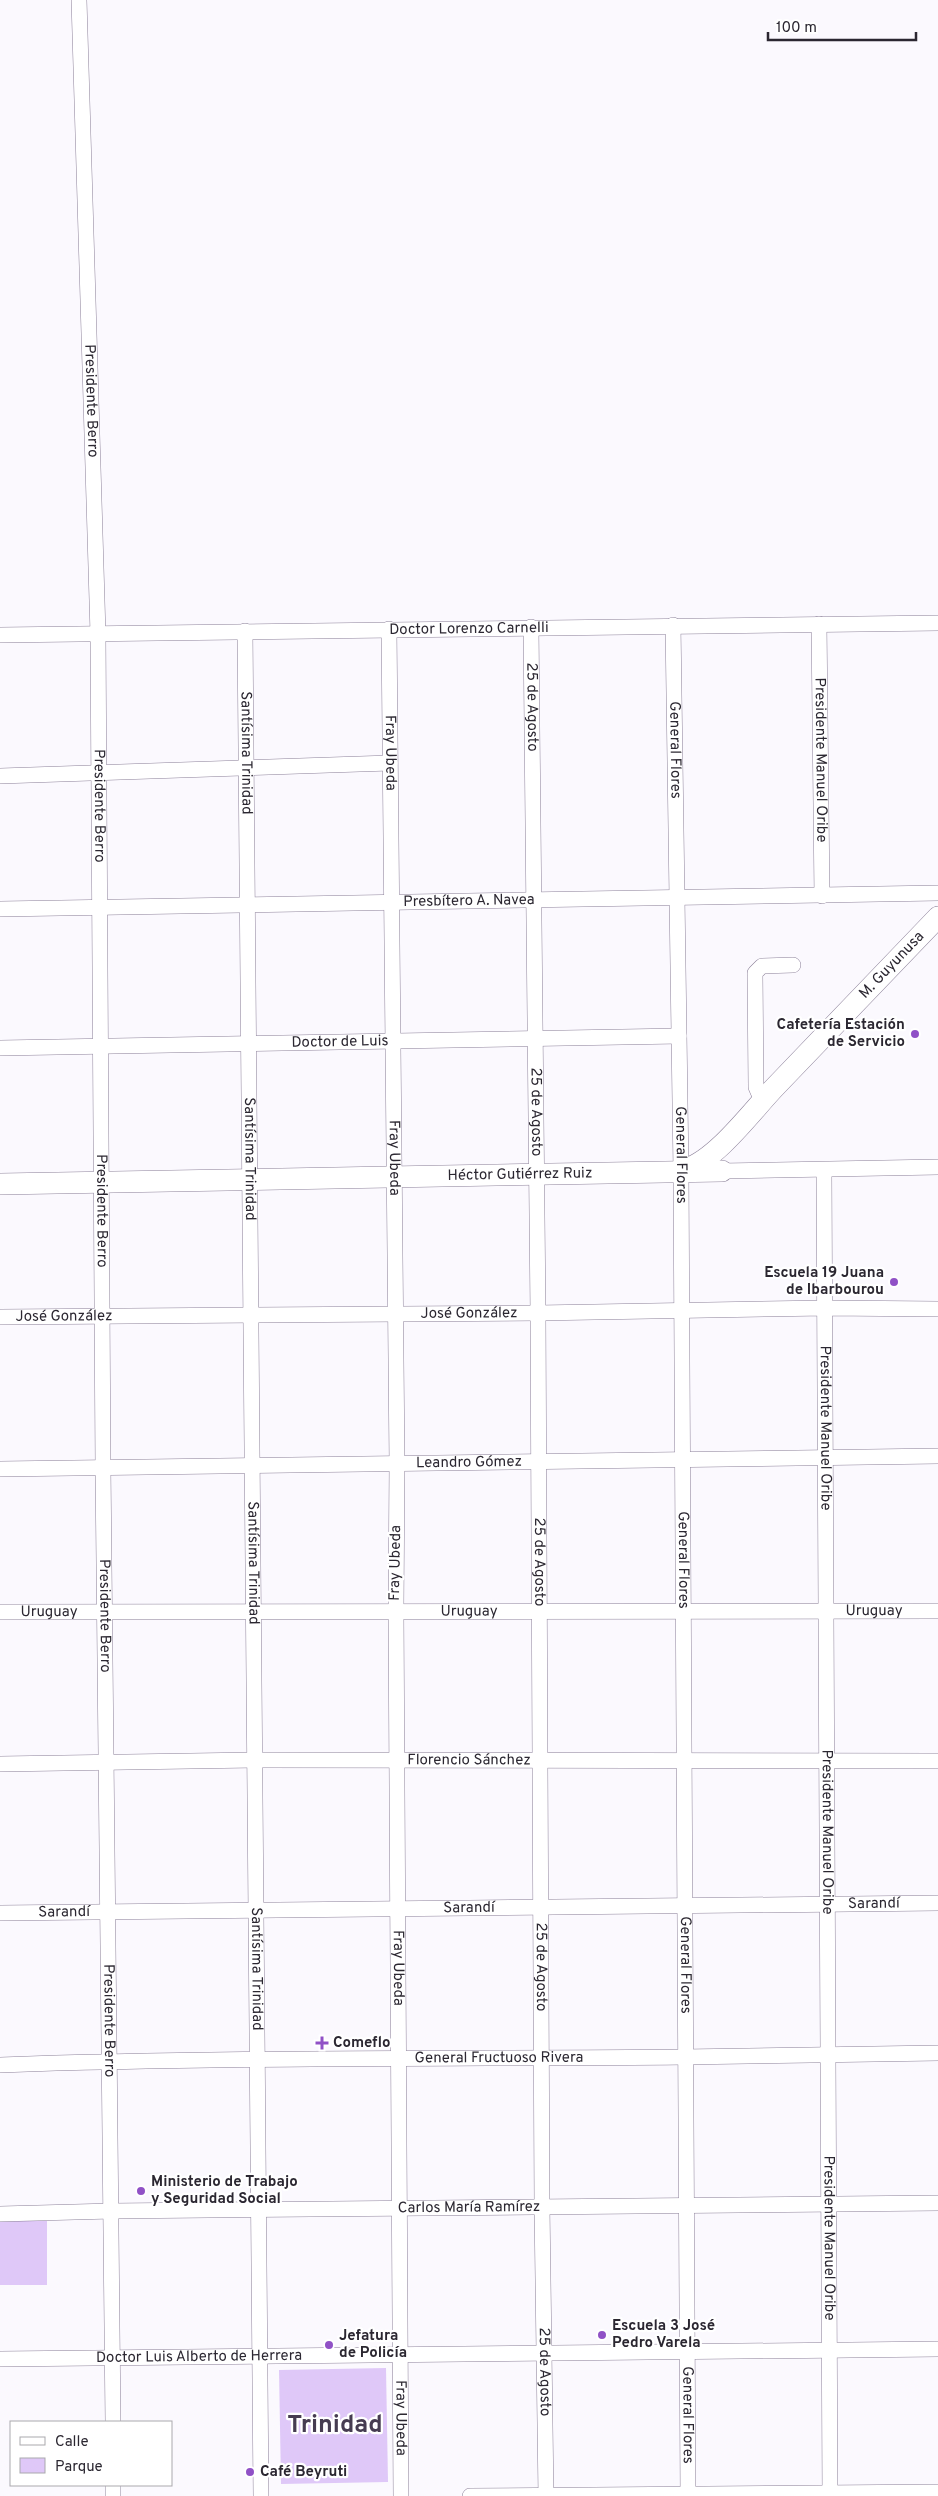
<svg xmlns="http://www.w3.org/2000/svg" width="938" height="2496" font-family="Overpass,sans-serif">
<rect width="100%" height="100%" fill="#fbf9fe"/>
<g fill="#dfc8f8">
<rect x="0" y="2221" width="47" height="64"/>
<path d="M386 2368 388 2482 281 2484 279 2370Z"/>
</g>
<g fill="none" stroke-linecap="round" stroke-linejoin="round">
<g stroke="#8d829a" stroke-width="16">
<g id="minor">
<path id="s1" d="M79 0 98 634 103 1468 113 2422"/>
<path id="s2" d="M819 624 822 896"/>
<path id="s3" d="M673 625 681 1170 688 2496"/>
<path id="s4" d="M531 627 538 1313 542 2207 546 2496"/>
<path id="s5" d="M389 629 397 1463 396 1611 401 2496"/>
<path id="s6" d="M245 631 261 2496"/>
<path id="s7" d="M0 635 938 623"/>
<path d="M0 776 390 763"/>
<path id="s8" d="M0 909 938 893"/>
<path id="s9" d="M0 1048 679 1036"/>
<path d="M762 1101 756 1087 755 973 762 966 793 965"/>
<path id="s10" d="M824 1170 830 2496"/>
<path d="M722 1171 938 1167"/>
<path id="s11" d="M0 1317 538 1313 826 1308 938 1309"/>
<path id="s12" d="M0 1469 938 1456"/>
<path id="s13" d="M0 1612 938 1611"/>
<path id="s14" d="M0 1764 254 1760 938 1761"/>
<path id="s15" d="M0 1913C313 1909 625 1907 938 1903"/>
<path id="s16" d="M0 2065C228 2057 456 2059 683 2057 768 2056 853 2054 938 2053"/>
<path id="s17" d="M0 2214 112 2211 938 2203"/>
<path id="s18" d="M0 2359 938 2349"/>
<path d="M113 2496V2485"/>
<path d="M470 2496 938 2492"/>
</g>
</g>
<g stroke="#8d829a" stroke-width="22">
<g id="highway">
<path id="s19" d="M686 1169C717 1159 752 1111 775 1087 829 1031 883 974 938 917"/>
<path id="s20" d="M0 1184 722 1171"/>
</g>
</g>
<use href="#minor" stroke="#fff" stroke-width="15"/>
<use href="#highway" stroke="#fff" stroke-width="21"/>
</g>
<g fill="#9051c6" stroke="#fff" stroke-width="2">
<circle cx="915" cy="1034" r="5"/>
<circle cx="894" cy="1282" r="5"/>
<path d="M319.5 2035.5h5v5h5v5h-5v5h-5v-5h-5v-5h5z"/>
<circle cx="141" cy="2191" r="5"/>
<circle cx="602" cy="2335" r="5"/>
<circle cx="329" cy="2345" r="5"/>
<circle cx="250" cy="2472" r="5"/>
</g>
<g text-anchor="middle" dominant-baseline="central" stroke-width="4.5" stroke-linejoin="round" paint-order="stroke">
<g font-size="15" fill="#2b2731" stroke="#fff">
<text stroke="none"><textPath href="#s1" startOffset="401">Presidente Berro</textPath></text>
<text stroke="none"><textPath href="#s7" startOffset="469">Doctor Lorenzo Carnelli</textPath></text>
<text stroke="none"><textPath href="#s4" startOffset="80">25 de Agosto</textPath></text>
<text stroke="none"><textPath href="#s3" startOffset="125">General Flores</textPath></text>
<text stroke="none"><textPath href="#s6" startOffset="122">Santísima Trinidad</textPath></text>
<text stroke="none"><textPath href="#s5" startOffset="124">Fray Ubeda</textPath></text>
<text stroke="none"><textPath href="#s2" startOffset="136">Presidente Manuel Oribe</textPath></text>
<text stroke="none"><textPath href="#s1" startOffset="806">Presidente Berro</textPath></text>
<text stroke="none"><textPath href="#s8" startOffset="469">Presbítero A. Navea</textPath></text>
<text stroke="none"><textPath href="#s19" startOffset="291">M. Guyunusa</textPath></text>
<text stroke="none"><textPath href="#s9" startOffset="340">Doctor de Luis</textPath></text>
<text stroke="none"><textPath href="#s4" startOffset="485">25 de Agosto</textPath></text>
<text stroke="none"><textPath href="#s3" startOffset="530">General Flores</textPath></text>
<text stroke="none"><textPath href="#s6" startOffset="528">Santísima Trinidad</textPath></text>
<text stroke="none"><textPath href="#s5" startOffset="529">Fray Ubeda</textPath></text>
<text stroke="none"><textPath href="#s20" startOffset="520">Héctor Gutiérrez Ruiz</textPath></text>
<text stroke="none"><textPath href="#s1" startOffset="1211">Presidente Berro</textPath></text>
<text stroke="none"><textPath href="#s11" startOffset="469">José González</textPath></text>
<text stroke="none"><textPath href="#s11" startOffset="64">José González</textPath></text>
<text stroke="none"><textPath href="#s10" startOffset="258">Presidente Manuel Oribe</textPath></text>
<text stroke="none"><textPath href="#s12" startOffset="469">Leandro Gómez</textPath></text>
<text stroke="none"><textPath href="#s3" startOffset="935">General Flores</textPath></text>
<text stroke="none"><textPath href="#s4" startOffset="935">25 de Agosto</textPath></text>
<text stroke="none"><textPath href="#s6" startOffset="932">Santísima Trinidad</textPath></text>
<text transform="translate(396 1563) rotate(-89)">Fray Ubeda</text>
<text stroke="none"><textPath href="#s13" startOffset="874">Uruguay</textPath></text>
<text stroke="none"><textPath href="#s13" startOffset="469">Uruguay</textPath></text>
<text stroke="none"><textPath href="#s13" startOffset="49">Uruguay</textPath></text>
<text stroke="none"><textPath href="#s1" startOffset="1616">Presidente Berro</textPath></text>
<text stroke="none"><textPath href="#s14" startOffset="469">Florencio Sánchez</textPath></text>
<text stroke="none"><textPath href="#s10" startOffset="662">Presidente Manuel Oribe</textPath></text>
<text stroke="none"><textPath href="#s15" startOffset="874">Sarandí</textPath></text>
<text stroke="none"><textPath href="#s15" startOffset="469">Sarandí</textPath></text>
<text stroke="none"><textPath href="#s15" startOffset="64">Sarandí</textPath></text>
<text stroke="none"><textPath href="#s3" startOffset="1340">General Flores</textPath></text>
<text stroke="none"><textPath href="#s4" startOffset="1340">25 de Agosto</textPath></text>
<text stroke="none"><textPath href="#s6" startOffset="1338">Santísima Trinidad</textPath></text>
<text stroke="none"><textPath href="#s5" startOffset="1339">Fray Ubeda</textPath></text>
<text stroke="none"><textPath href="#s1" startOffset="2021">Presidente Berro</textPath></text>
<text stroke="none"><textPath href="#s16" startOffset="499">General Fructuoso Rivera</textPath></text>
<text stroke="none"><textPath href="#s17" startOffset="469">Carlos María Ramírez</textPath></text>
<text stroke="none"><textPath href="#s10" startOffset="1068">Presidente Manuel Oribe</textPath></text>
<text stroke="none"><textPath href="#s18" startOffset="199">Doctor Luis Alberto de Herrera</textPath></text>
<text stroke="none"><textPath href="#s4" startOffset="1745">25 de Agosto</textPath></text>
<text stroke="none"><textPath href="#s3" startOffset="1790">General Flores</textPath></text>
<text stroke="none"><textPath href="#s5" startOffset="1789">Fray Ubeda</textPath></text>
</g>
<g font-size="15" font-weight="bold" fill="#2b2731" stroke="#fff" text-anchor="start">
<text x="905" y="1025" text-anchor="end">Cafetería Estación<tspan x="905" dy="17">de Servicio</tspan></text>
<text x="884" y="1273" text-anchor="end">Escuela 19 Juana<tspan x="884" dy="17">de Ibarbourou</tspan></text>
<text x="333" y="2043">Comeflo</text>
<text x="151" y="2182">Ministerio de Trabajo<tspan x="151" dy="17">y Seguridad Social</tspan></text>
<text x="612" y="2326">Escuela 3 José<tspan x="612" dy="17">Pedro Varela</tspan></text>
<text x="339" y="2336">Jefatura<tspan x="339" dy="17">de Policía</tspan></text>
<text x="260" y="2472">Café Beyruti</text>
</g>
<g font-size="25" font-weight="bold" fill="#463c51" stroke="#fff">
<text x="335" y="2426">Trinidad</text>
</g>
</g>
<rect x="10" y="2421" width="162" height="65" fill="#ffffff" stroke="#aaa9ad"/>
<rect x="20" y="2437" width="25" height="8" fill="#ffffff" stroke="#aaa9ad"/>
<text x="55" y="2446" font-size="15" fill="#2b2731">Calle</text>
<rect x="20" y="2458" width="25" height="15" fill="#dfc8f8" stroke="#aaa9ad"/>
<text x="55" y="2471" font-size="15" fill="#2b2731">Parque</text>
<path d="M768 32v8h148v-8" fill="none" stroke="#2b2731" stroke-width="2.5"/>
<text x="776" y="32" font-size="15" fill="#2b2731" stroke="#ffffff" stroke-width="4" paint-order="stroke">100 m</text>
</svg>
